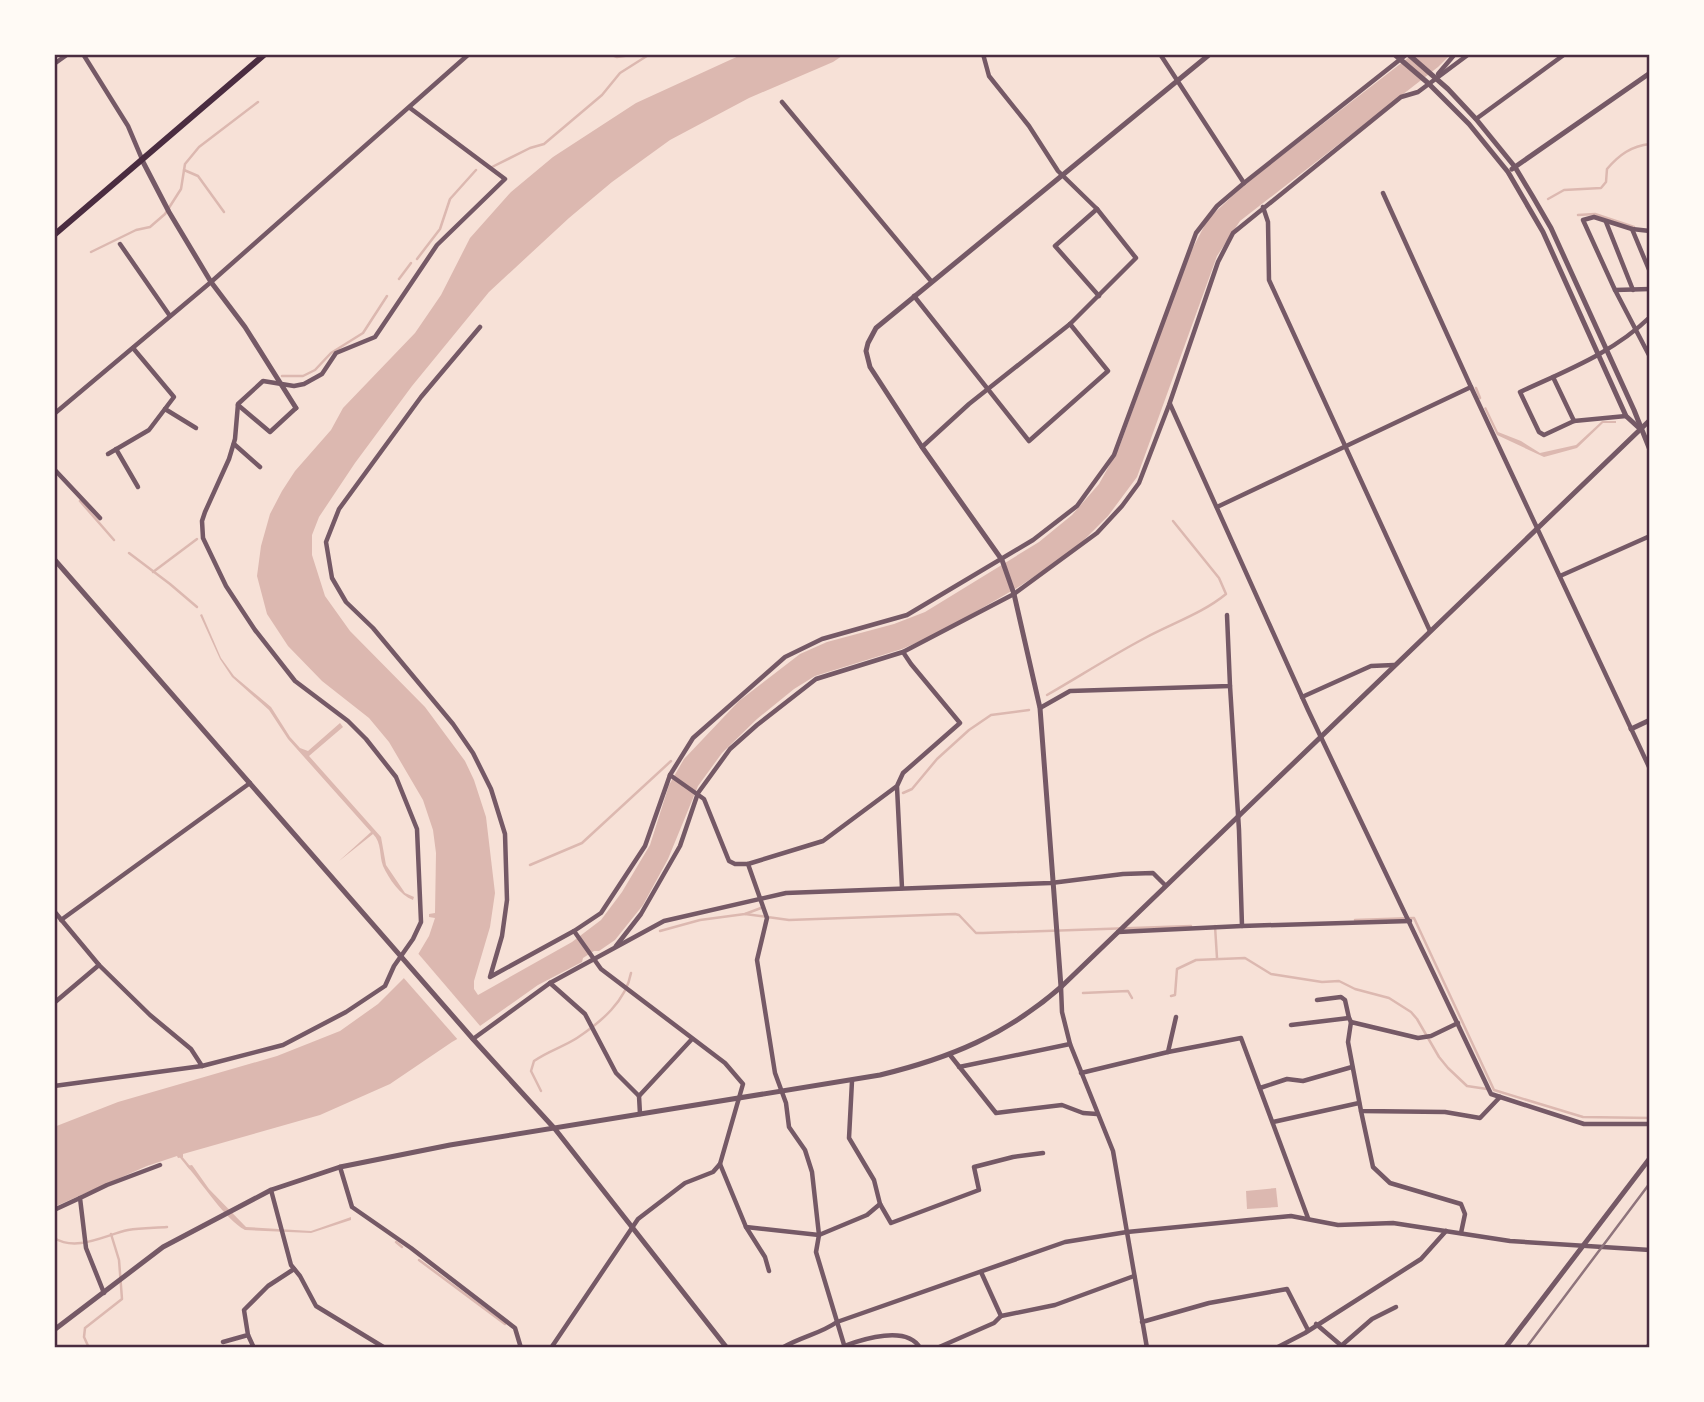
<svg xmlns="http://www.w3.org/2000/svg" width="1704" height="1402" font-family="'Libre Baskerville',serif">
<rect width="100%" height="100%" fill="#f7e1d7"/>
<g fill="#dcb8b0">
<path d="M743 54H845L833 62 749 98 670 140 612 182 569 218 489 292 412 386 355 463 319 517 312 535V555L325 596 350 631 425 707 465 761 474 780 486 817 495 893 490 927 474 981V989L478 995 572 942 601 920 622 892 650 845 669 785 684 759 739 701 800 654 827 642 894 624 925 612 1039 542 1072 515 1099 484 1119 448 1189 255 1208 219 1244 185 1413 54H1451L1438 67 1240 221 1217 256 1137 477 1108 516 1074 550 1020 586 939 633 902 649 815 676 794 689 757 719 722 753 698 786 668 859 643 905 615 940 599 951H594L583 958 582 962 538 985 480 1026 452 1042 390 1084 320 1115 183 1154V1157L178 1158 177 1156 147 1166 54 1207V1127L118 1102 277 1056 340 1031 378 1004 404 978 429 936 435 918 429 917V914L435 913 436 853 433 830 423 800 389 742 369 718 322 681 288 646 267 614 257 576 261 546 270 514 282 491 295 471 331 430 343 408 415 333 441 295 470 238 511 192 553 157 636 103Z"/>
<path d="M1486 407 1498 432 1521 441 1540 453 1576 445 1602 421H1616V423H1603L1577 448 1544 457 1497 435 1484 408Z"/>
<path d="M202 614 221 658 234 676 271 707 290 737 300 748 308 751 340 723 343 727 309 756 381 837 386 865 405 893 414 897 413 900C400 895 389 879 383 866 379 855 382 843 373 834L339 861 371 832 288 739 269 710 232 677 220 659 200 615Z"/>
<path d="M192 1165 209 1189 246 1227 311 1231 351 1217V1220L311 1233 245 1230C225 1219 202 1183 187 1166Z"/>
<path d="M1276 1188 1278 1207 1247 1209 1246 1191Z"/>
</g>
<path fill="#f7e1d7" d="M416 951 481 1027 459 1041 402 976Z"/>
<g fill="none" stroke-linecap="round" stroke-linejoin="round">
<g stroke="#dcb8b0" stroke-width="2.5">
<path d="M612 55 617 57 638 54"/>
<path d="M492 167 530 148 544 144 602 95 620 73 650 54"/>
<path d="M184 170 198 176 224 212"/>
<path d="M1548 199 1564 190 1601 188 1606 182 1607 169C1619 155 1631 146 1650 144"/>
<path d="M1578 215 1595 214 1634 227"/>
<path d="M91 252 136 230 150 227 165 214 181 189 185 164 199 147 258 102"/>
<path d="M417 259 440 229 450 199 476 170"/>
<path d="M399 279 411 263"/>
<path d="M282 376H303L315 370 331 353 363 333 387 296"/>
<path d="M1476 388 1480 398"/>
<path d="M80 501 114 540"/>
<path d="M129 553 170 584 197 607"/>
<path d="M153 572 197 539"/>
<path d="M1047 695C1080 676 1111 656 1145 638 1173 623 1203 613 1226 594L1219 578 1173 521"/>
<path d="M903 793 912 789 937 759 969 730 991 715 1029 710"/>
<path d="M530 865 582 843 671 761"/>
<path d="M745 914 789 920 955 914 959 915 976 933H983L1191 926"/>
<path d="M1355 920 1414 918 1494 1090 1583 1117 1650 1118"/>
<path d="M1215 926 1217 958"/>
<path d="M660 931 700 920 745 914 761 908"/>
<path d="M1083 993 1128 991 1132 998"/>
<path d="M1171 996 1175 995 1177 969 1196 960 1245 958 1271 974 1322 982 1339 981 1355 989 1389 998 1411 1012 1417 1019 1439 1057 1448 1068 1467 1086 1487 1089"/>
<path d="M541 1091 531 1071 534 1061C548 1051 563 1047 577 1038 601 1022 626 1001 631 973"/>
<path d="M181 1157 190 1168"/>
<path d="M54 1238C77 1252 105 1235 128 1230 141 1228 154 1228 167 1227"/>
<path d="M396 1242 402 1247"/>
<path d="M419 1260 505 1324"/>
<path d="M89 1348 84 1337 85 1328 122 1299 119 1260 111 1234"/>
</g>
<g stroke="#755966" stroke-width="4.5">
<path d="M83 54 128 126 142 159"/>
<path d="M54 64 68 54"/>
<path d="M1438 74 1455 54"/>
<path d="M782 102 931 281"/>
<path d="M1476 119 1565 54"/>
<path d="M1244 183 1407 54"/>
<path d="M1383 193 1471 387 1650 769"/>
<path d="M1263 207 1268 222 1269 280 1430 631"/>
<path d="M1097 209 1055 246 1099 296"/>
<path d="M1606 222 1633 290"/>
<path d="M1632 229 1650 272"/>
<path d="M1650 231 1632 229 1594 217 1583 220 1615 290 1650 357"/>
<path d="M120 244 170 316"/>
<path d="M1615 290 1650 289"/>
<path d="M914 296 1029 441 1108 371 1070 324"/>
<path d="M480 327 421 397 339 509 326 542 332 578 346 602 373 628 453 724 473 753 491 789 505 834 507 900 502 936 490 977 574 931 601 969 725 1063 743 1084 720 1164 713 1172 685 1183 638 1219 551 1348"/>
<path d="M1553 377 1574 421"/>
<path d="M1170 404 1308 710 1491 1094 1584 1124H1650"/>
<path d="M238 405 270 432 296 408"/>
<path d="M165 409 196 428"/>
<path d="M54 414 211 282 469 54"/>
<path d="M1626 416 1574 421 1544 435 1539 432 1520 392C1565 371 1613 353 1650 317"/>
<path d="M234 444 260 467"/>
<path d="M922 447 969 404 1070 324 1136 258 1097 209 1058 171 1029 126 989 76 983 54"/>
<path d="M116 449 138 487"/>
<path d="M108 454 149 430 174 397 133 348"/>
<path d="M54 469 100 518"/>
<path d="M1217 507 1471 387"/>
<path d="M1560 576 1650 536"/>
<path d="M1230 686 1239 830 1242 926 1410 921"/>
<path d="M1302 697 1371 666 1394 665"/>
<path d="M1040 708 1070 691 1230 686 1227 615"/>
<path d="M670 775 704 799 729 861 735 864H748L767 918 757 960 775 1073 786 1103 789 1127 805 1150 812 1172 819 1235 816 1252 845 1348"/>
<path d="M897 787 902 888"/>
<path d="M748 864 823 841 897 786 903 773 960 723 911 664 903 652"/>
<path d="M54 911 99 965 150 1015 191 1049 202 1066 54 1086"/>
<path d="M61 920 250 783"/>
<path d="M574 931 601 913 645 846 670 775 693 738 785 657 822 639 907 615 1033 540 1077 506 1114 455 1196 233 1217 206 1244 183 1160 54"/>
<path d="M1118 932 1242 926"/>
<path d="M616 946 641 914 680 846 698 793 730 749 757 725 816 679 903 652 1014 594 1097 533 1122 506 1139 483 1169 405 1218 262 1233 233 1401 97 1418 92 1469 54"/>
<path d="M550 983 585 1014 616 1073 639 1096"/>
<path d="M1061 987 1062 1012 1070 1044 1113 1151 1147 1348"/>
<path d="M1317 1000 1341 997 1345 1000 1349 1018"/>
<path d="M54 1003 99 965"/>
<path d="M1458 1023 1431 1036 1418 1038 1351 1022 1348 1042 1361 1111 1445 1112 1480 1118 1500 1097"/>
<path d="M1291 1025 1349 1018 1351 1022"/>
<path d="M473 1039 550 983 664 921 786 893 1051 883 1123 874 1153 873 1165 885"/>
<path d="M1168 1052 1241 1038 1308 1218"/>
<path d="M950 1055 996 1113 1062 1105 1083 1113 1097 1114"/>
<path d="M202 1066 283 1045 346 1012 385 986 394 966 413 939 421 922 417 829 396 777 366 739 348 721 295 681 255 630 226 586 203 538 202 521 205 512 229 459 235 439 238 404 263 381 294 386 304 384 322 374 336 353 375 337 437 245 505 179 410 108"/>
<path d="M959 1067 1070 1044"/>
<path d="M1081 1073 1168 1052 1176 1017"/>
<path d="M852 1081 849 1138 874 1180 880 1204 891 1223 979 1190 974 1167 1013 1157 1043 1153"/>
<path d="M1260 1088 1287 1079 1303 1081 1352 1067"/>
<path d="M1361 1111 1373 1167 1390 1183 1461 1204 1465 1214 1461 1233"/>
<path d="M640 1114 639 1096 692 1039"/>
<path d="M1273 1122 1359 1103"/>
<path d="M720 1164 746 1227 819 1235 867 1215 880 1204"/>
<path d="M340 1167 352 1207 411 1248 515 1328 521 1348"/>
<path d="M271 1190 291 1265 300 1276 316 1306 385 1348"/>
<path d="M54 1210 80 1198"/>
<path d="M746 1227 765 1257 769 1271"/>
<path d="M981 1272 1001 1316 1055 1305 1134 1276"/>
<path d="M104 1293 86 1248 80 1198 107 1185 160 1165"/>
<path d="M1142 1322 1209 1303 1287 1289 1308 1330"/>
<path d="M1316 1324 1343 1347"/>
<path d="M248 1335 254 1348"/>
<path d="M223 1342 248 1335 244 1310 268 1286 294 1269"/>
<path d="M844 1346C863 1339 907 1325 920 1348"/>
<path d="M1341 1346 1372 1319 1396 1307"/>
<path d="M782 1348C800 1337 820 1334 837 1322L1065 1242 1127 1232 1291 1216 1338 1225 1393 1223 1510 1241 1650 1250"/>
<path d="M937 1348 994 1323 1001 1316"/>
<path d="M1276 1348 1305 1333 1421 1259 1446 1231"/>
</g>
<g stroke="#755966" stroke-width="5">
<path d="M1394 54 1428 83 1469 124 1508 172 1543 232 1626 416 1638 427"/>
<path d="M1408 54 1448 89 1476 119 1515 167 1533 197 1551 228 1634 410 1650 450"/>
<path d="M142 160 169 212 211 282 245 327 296 408"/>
<path d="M1512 169 1650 73"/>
<path d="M54 559 473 1039 555 1129 727 1348"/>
<path d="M1631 729 1650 720"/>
<path d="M1061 987 1040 708 1014 594 1002 560 922 447 870 367 866 351 868 343 876 328 1210 54"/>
<path d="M54 1330 163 1247 271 1190 340 1167 450 1145 880 1075C950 1058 1006 1035 1061 987L1650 420"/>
<path d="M1505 1348 1650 1158"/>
</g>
<g stroke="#4a2c40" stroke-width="6">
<path d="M54 235 265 54"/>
<path d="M1647 1348 1650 1346"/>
</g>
<path stroke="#8f747c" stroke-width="2.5" d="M1526 1348 1650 1183"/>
</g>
<rect width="1704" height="1402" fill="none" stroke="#fffaf5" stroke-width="112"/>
<rect x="56" y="56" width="1592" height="1290" fill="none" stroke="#4a2c40" stroke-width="2.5"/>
</svg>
